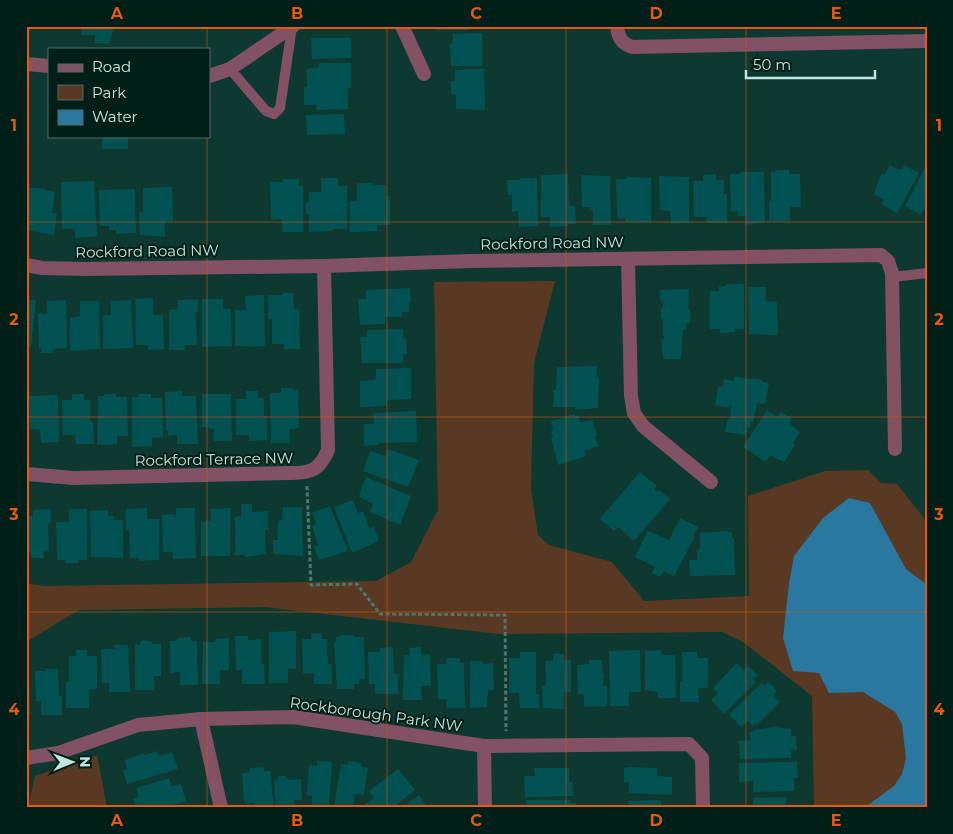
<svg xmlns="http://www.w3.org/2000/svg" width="953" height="834" font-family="Montserrat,sans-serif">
<rect width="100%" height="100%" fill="#0d3930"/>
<g fill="#593922">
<path d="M555 281 534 363 531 488 538 535 549 545 612 562 644 601 749 596 748 496 825 471 868 470 881 483 897 484 927 522V808H814L812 696 743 642 722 632 498 634 264 607 79 610 26 642V583L44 586 376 581 411 562 438 510 434 282Z"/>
<path d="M97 755 107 808H28L35 776Z"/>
</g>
<path fill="#2a779f" d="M849 498 870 503 906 569 927 585V808H864L894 786 902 774 906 758 902 724 895 712 863 692 829 693 819 673 793 671 783 638 789 583 794 556 823 518Z"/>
<g fill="#035253">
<path d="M81 26H114L109 44 95 43V35H81Z"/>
<path d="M436 26H469V30H437Z"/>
<path d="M482 33V66H451L450 44 453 43V34Z"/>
<path d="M311 38H351V58L312 59Z"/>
<path d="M319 63H351V88H348V109L316 110 317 105H304V87H307V69L319 67Z"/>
<path d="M484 69 485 110 456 109V94H451V81H455V70Z"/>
<path d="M344 114 345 134 307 135 306 115Z"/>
<rect x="102" y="136" width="26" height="13"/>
<path d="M927 164V204L921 215 905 206Z"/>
<path d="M890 165 899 170 902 169 904 165 919 173 897 213 881 204 884 200 874 194 881 174 884 175Z"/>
<path d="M777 170H789V174H800L801 207H790V221L769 222V201H771V172L777 171Z"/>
<path d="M740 172H764L765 222 745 225V216H738V211L731 212 730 174H740Z"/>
<path d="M568 174 569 206H575L576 224H568V226L550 227V217H541V175Z"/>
<path d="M716 174V180H724V194H727V223H707L706 217H694L693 181H703V175Z"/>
<path d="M581 175 610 176 611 225H593V210H590L589 207H582Z"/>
<path d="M659 176 689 177V223L671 224 670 211 660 210Z"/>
<path d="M626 177 651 178V222H625V218H617L616 179H626Z"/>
<path d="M321 178H338V186H347V229H333V231L309 232V214H306V203H309V192H321Z"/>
<path d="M520 178H537L538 226 519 227 518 211 512 212V195H508L507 180H520Z"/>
<path d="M283 179H299V186H303V232H282V219L271 220 270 182H283Z"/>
<path d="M94 181 97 236 75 238V229H62L61 182Z"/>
<path d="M357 183H373V185H386V197L390 196V225H377V231L350 232V201H357Z"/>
<path d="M26 187 46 189 45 190 55 192 52 213H57L54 235 36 232 29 230V228H26Z"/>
<path d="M172 187 173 221H165V237L140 235 139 212H143V188Z"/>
<path d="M135 189 136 233 116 234V230H109V226H100L99 190Z"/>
<path d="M726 284H744V329H735V332L720 333V329H710V291H719V286H726Z"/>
<path d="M748 287H766V301L777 302 778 335 749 334Z"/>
<path d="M410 288 411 302H409V312H402V317H385V324L360 325 358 299H366V290Z"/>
<path d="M689 289 688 309H690V323H686V329L683 330 681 359H663L661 339H664V335H663V319H661V308H663V301H660V290Z"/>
<path d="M283 293H293L294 309H299L300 349H284V344H272V319H268V295H283Z"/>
<path d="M264 295 265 346 247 347V346H235V310H246L245 296Z"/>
<path d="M153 298V315H163L164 349 148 350V345H136L135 299Z"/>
<path d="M26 299 36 300 31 347H26Z"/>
<path d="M198 299V312H196L197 345H184L185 350H169V310H177L178 300Z"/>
<path d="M202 299H223V309H231L232 346 202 347Z"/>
<path d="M66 300 67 348 53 349V353H41V349H39L38 313 47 314V301Z"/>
<path d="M131 300 133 348 103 349V315H111L110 301Z"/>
<path d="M80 301H99L100 349 70 351V318L80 316Z"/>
<path d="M403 329V339H406L407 354H403V363H362L360 337H367V330Z"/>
<path d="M597 366V377H599L598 408 575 410V407H553L554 394H553V390H556L557 367Z"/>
<path d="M411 368V399L387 400V406L360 407V381L375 380 376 377V369Z"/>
<path d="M735 377 762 380V382L769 383 765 404 757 403 753 422H751L750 428 747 427 746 435 725 432 728 419H730L731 405 729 408 715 405 718 387H723L724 379 734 381Z"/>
<path d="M281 388H293V390H298L299 428 289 429 290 443H271L270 393H281Z"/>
<path d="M182 391V396H196L198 444H177V435L168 436V431H166L165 392Z"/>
<path d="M246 391H258V398H264V416H267V440L249 441V435H236V399H246Z"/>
<path d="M72 394H84V400H90V421H93L94 444H76L75 435H63L62 400H72Z"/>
<path d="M104 394H116V397H127L128 436H117V444L97 445 98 396H104Z"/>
<path d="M138 394H151V398H162L163 437 152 438V446L132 447V397H139Z"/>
<path d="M202 394H231L232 441H214V429H210V427H202Z"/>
<path d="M58 395 59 442 41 443 40 430 30 429 29 396Z"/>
<path d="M767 410 777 417 781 412 792 419 789 424 800 432 793 443 795 445 784 462 770 455 766 462 743 447Z"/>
<path d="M416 411 417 442 379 443V445L364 446V424H374L373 413Z"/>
<path d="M575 414V416L578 415 580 422 592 420 597 436 595 437 598 446 584 451 586 456 558 465 551 438 553 437 551 431 553 430 551 421Z"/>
<path d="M388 449 419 460 408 487 363 471 370 451 385 456Z"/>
<path d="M640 472 657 486 654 489 657 492 659 490 670 499 634 541 618 527 614 531 600 519Z"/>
<path d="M366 477 411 496 400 525 370 512 373 504 359 497 360 495 359 494Z"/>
<path d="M353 500 358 513 363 511 369 528 374 527 379 541 352 553 334 507Z"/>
<path d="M241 504H252V512L268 511V530H265L266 554 245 557V555H235V517L241 516Z"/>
<path d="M330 506 348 551 319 560 314 546 318 545 312 526 316 524 312 513Z"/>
<path d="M283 507H302L303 556 273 554V540H278V521L282 520Z"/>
<path d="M147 508V519H159V560L139 561V558H130L129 530H126V509Z"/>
<path d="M176 508H195L196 558 173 559V552H163L162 515 174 514V518H176Z"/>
<path d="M231 508 230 556H201V522L211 521V509Z"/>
<path d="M50 509 51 523H48L49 551 43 552 44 558H31V552H26V516H33V510Z"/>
<path d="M69 509H87V560H78V563H66V560H57L56 522H69Z"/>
<path d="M108 510V516H114V520H123V558L91 557 90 511Z"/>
<path d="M680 518 698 527 693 536H695L674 576 664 571 660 577 652 573 655 567 635 557 648 531 669 540Z"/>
<path d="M725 531 732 533V538H734L735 575 690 576 689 560H697V549H700V533Z"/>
<path d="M296 631V669L288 668V683H269V632Z"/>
<path d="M322 633V639H327L328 664H332V684H314V673L303 674 302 639H311V634Z"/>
<path d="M340 635H354V637H364L365 679H359V684H354V689H337L334 642H336V637H340Z"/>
<path d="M235 636H248V640L261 639V664H264L265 684H242V670H236Z"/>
<path d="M191 637V641H197L198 685H180V672L170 673V641H177V638Z"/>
<path d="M229 638V670H220V684H202L203 642H215V639Z"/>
<path d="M143 640 152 642V644H161V676H154V690H135V645H140V642Z"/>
<path d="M115 645H128L130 692H109V683H102L101 649H115Z"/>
<path d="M393 647 394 674H398V694H375V684H369L368 652H380V648Z"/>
<path d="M421 647V655L430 654 431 686H421L422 700H403L404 655H410L409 648Z"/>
<path d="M76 650H87V656H97V689L89 690V708H66V682H69V656H76Z"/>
<path d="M640 650 641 692H629V706H610L609 651Z"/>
<path d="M661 650V654L664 655H675L676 698H658V692L645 690V651Z"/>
<path d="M520 652H536V694H539V708H520L519 693H509V658H520Z"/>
<path d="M682 652H697V658H708V688H698L699 702H680V681H682Z"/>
<path d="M553 654H564V660H571V692H564V709L543 708 542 686H546L545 661 553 660Z"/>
<path d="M446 658H460V663H464L465 708H447L446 699H438L437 664H447Z"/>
<path d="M589 660H602V673H604L603 686H607V706L584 707V694H578L577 665 589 664Z"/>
<path d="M470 661H482L483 664 493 663 494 690H488L487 707 470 708Z"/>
<path d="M737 663 744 670 748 666 758 675 753 679 756 682 724 714 711 700 718 694 713 688Z"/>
<path d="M46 669H58L59 696H62V715H41V701H36L35 671H46Z"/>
<path d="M26 681H29L30 716H26Z"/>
<path d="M768 682 777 691 773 695 780 702 757 725 756 723 753 726 748 721 742 727 729 714 762 683 764 686Z"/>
<path d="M774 727 791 729V736H796L797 750H791V758L740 759 739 741 750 740 749 732H753V730Z"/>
<path d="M157 751 159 756 172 752 178 769 127 784 123 770 127 769 125 760 144 753 145 755Z"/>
<path d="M317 761 332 762 329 808H312V796L307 795 309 765 317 766Z"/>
<path d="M348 761 361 763V767L368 768 364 795 355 794 353 808 334 807 341 764 347 765Z"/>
<path d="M797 762 798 778H794V791L753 792V781L739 782V763Z"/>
<path d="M263 767 264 771H270L274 808H254V803L246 804 244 801 242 773 250 772V768Z"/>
<path d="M629 767 657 768V776L672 777V795L629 793V782H624V768Z"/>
<path d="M534 768H569V782H572L573 796 525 797 524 776H535Z"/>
<path d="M398 769 415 790 392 808H364L363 806 374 798 369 791Z"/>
<path d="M279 776H286L289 780 301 779 302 800H294L295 808H276L274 781 277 780Z"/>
<path d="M169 778 172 786 181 784 186 801 162 808H136L133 799 139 797 136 788Z"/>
<path d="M419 795 428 808H401Z"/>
<path d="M786 797V808H753V798Z"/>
<path d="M526 800H571V803H576V808H526Z"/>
<path d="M656 800 661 801V808H629L628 801Z"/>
</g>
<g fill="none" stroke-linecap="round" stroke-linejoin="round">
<path stroke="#4e776e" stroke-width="3" stroke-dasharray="4 2.5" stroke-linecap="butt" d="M307 486 311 585 357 584 380 614 505 615 506 731"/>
<g stroke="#825163" stroke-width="10">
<path d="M230 69 266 111 274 114 280 108 292 27"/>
<path d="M892 277 927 273"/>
</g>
<g stroke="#825163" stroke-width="14">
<path d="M402 26 424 74"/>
<path d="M617 26C618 37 621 43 632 47L927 41"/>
<path d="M26 64 49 66"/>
<path d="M209 76 230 69 293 26"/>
<path d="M628 259 631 396 634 413 643 426 711 482"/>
<path d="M26 265 42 268 85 269 324 266 471 261 881 255 888 261 892 273 895 449"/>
<path d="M26 474 74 478 292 473C312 473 320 469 328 450L324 266"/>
<path d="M201 719 221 808"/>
<path d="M484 746 485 808"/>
<path d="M26 758 58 753 138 725 201 719 293 717 484 746 689 744 702 758 703 808"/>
</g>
</g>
<path fill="none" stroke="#e8590c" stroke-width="1" stroke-opacity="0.55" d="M207 26V49M387 26V808M566 26V808M746 26V808M207 136V808M26 222H927M26 417H927M26 612H927"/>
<g text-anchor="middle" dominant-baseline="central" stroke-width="4" stroke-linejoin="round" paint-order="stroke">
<g font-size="15" fill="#c2e7dc" stroke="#001f18">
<text transform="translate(552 243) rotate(-1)">Rockford Road NW</text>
<text transform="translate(147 251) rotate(-1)">Rockford Road NW</text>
<text transform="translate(214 459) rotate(-1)">Rockford Terrace NW</text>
<text transform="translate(376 714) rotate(8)">Rockborough Park NW</text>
</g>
</g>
<rect width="953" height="834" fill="none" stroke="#001f18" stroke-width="55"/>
<rect x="48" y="48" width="162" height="90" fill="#001f18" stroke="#4e6f66"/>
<rect x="58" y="64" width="25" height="8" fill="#825163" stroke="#4e6f66"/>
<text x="92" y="72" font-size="15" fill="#c2e7dc">Road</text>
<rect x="58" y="85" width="25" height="15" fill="#593922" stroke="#4e6f66"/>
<text x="92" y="98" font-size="15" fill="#c2e7dc">Park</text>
<rect x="58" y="110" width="25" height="15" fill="#2a779f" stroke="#4e6f66"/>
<text x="92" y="122" font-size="15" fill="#c2e7dc">Water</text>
<g transform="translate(72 762) rotate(89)" stroke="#001f18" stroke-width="4" paint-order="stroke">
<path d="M0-4L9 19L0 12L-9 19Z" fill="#c2e7dc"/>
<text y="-8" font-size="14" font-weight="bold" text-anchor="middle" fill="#c2e7dc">N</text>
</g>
<path d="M746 70v8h129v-8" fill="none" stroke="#c2e7dc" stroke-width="2.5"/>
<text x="753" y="70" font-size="15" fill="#c2e7dc" stroke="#001f18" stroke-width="4" paint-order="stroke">50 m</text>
<rect x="28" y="28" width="898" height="778" fill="none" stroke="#e8590c" stroke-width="2"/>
<g font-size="16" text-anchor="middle" font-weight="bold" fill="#e8590c">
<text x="117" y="19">A</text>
<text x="297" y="19">B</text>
<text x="476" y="19">C</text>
<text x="656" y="19">D</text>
<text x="836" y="19">E</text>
<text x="14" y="131">1</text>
<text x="939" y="131">1</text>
<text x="14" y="325">2</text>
<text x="939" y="325">2</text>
<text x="14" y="520">3</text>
<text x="939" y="520">3</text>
<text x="14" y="715">4</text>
<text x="939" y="715">4</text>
<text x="117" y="826">A</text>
<text x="297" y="826">B</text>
<text x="476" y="826">C</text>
<text x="656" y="826">D</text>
<text x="836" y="826">E</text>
</g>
</svg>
